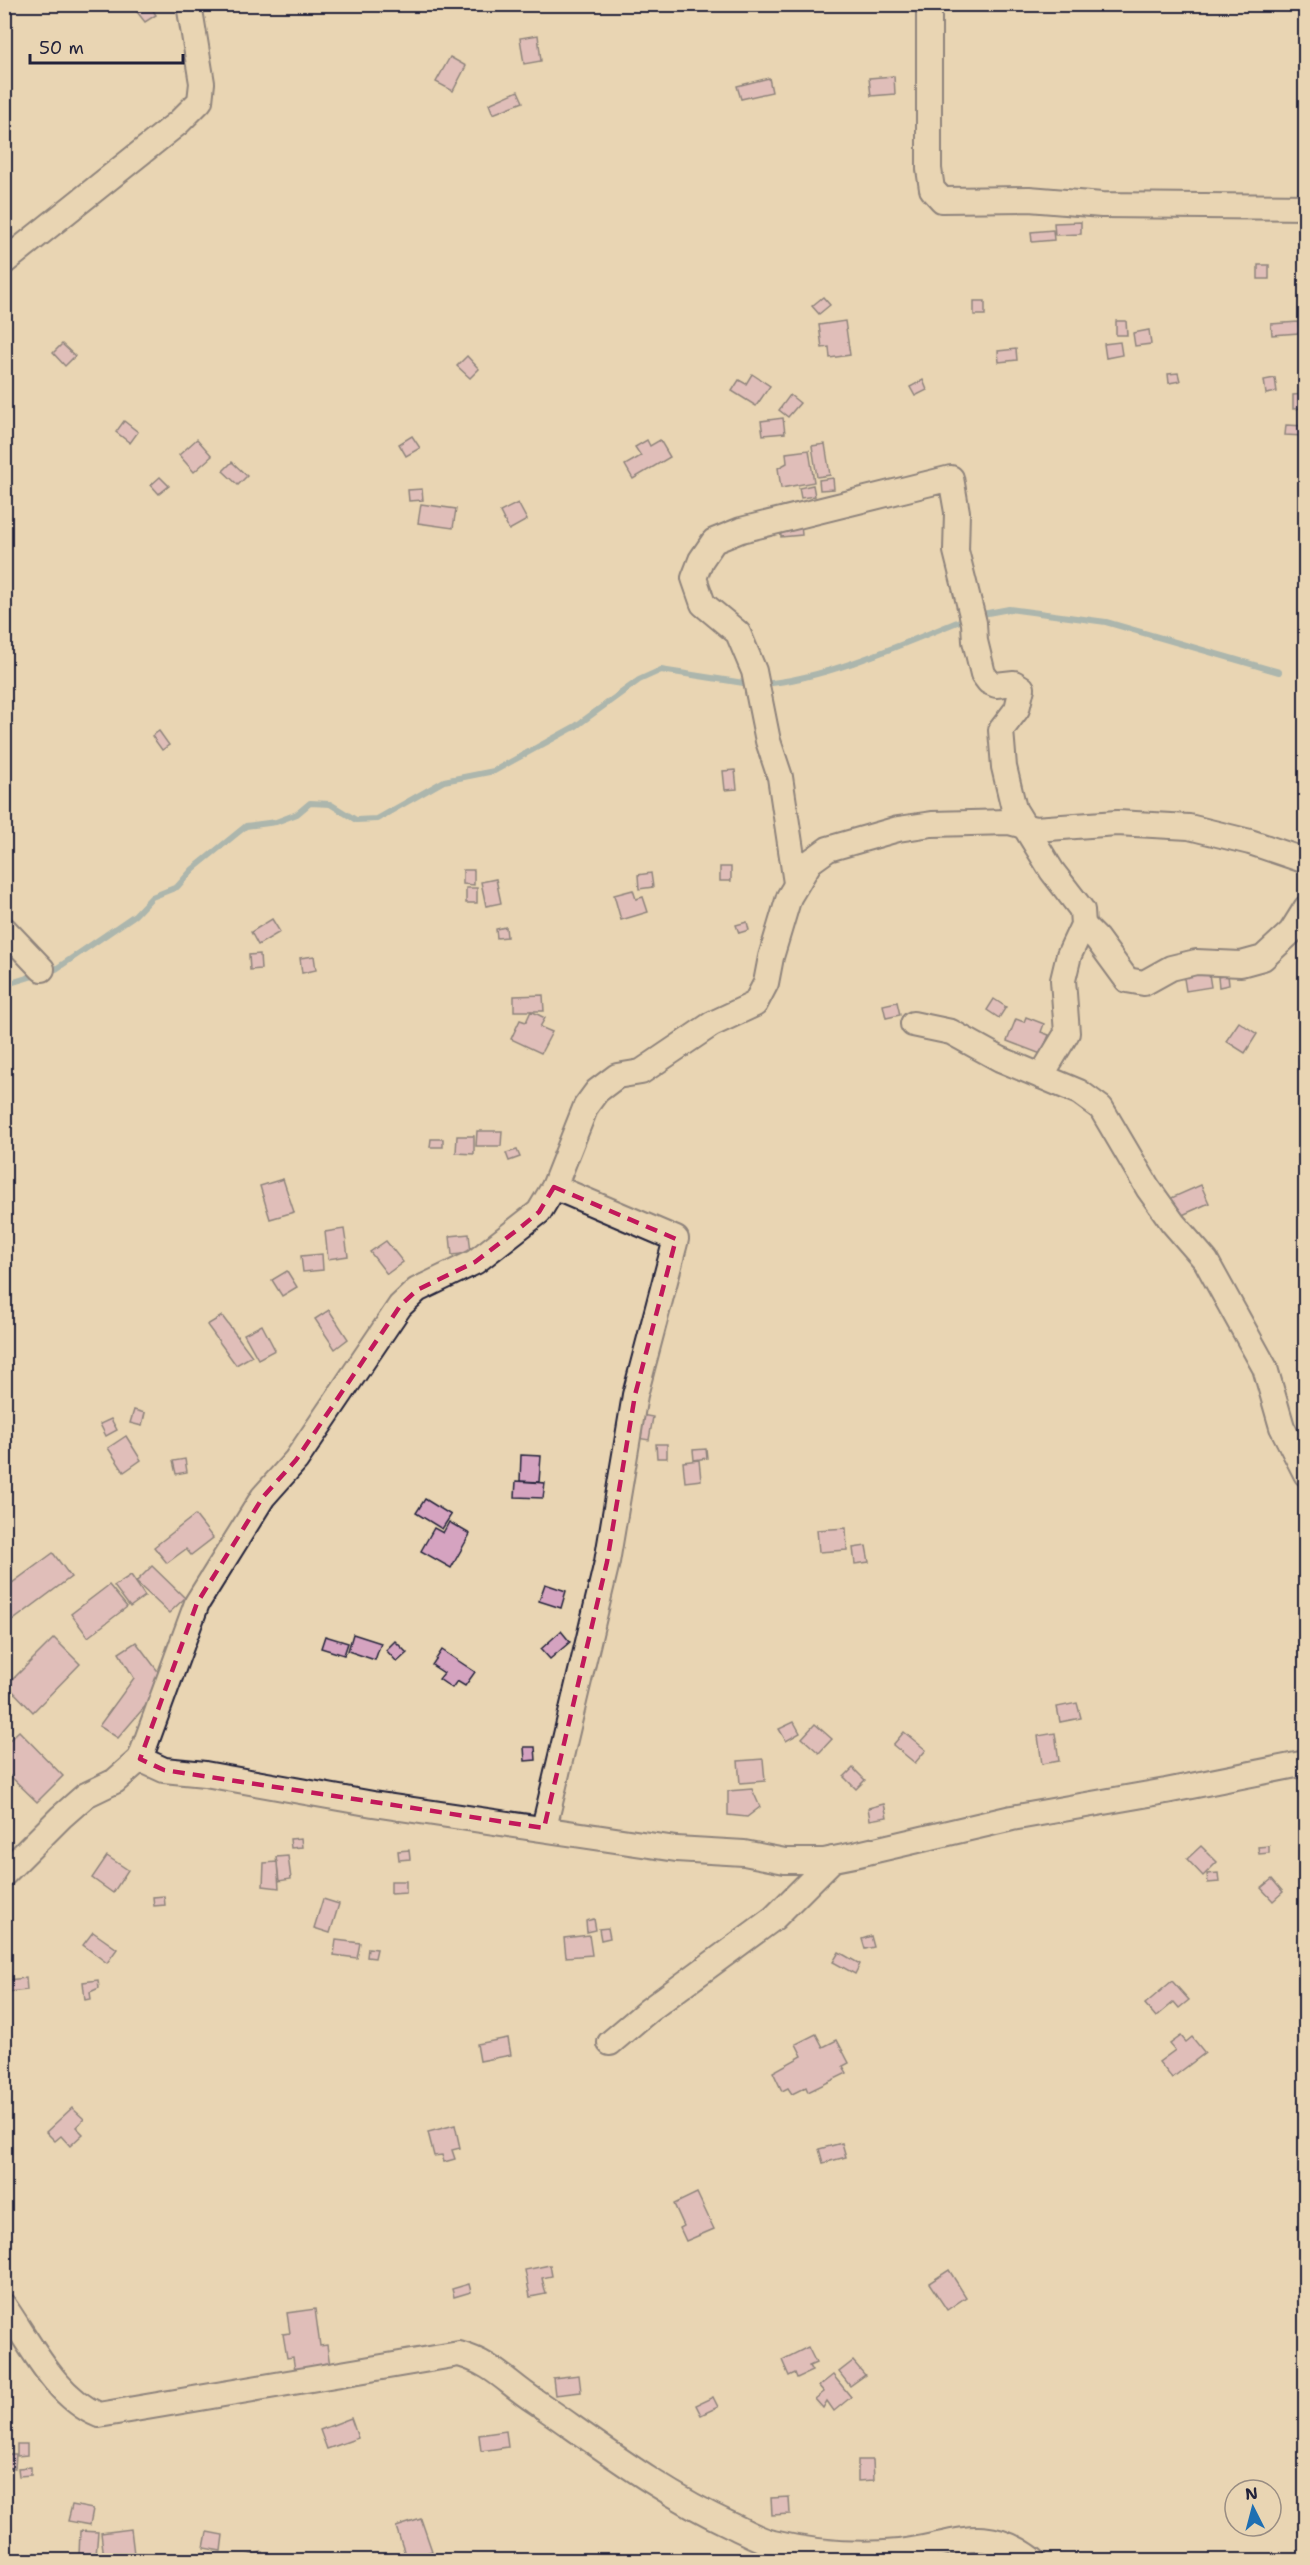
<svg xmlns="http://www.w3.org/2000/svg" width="1310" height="2565" font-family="'Shantell Sans',sans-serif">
<rect width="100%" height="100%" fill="#e9d5b3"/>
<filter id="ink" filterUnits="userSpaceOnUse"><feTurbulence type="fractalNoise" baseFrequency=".0167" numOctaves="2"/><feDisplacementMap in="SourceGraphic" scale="12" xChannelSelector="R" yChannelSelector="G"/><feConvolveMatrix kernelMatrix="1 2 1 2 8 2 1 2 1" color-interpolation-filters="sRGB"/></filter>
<g filter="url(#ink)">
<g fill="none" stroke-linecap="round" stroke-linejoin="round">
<g stroke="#6290a6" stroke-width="6">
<path d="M977 615 1009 609 1106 622 1279 672"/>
<path d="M763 684C826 679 908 642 967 618"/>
<path d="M4 985 56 969 135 915 152 897 177 887 193 869 246 826 276 822 297 814 310 803 330 804 356 820 377 819 444 781 494 771 576 726 639 680 661 670 750 684"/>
</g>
</g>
<g fill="#d5a3c0" stroke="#22223b" stroke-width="1.5">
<path d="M149 4 156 15 145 22 137 12Z"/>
<path d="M538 35 541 61 524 64 520 38Z"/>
<path d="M450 57 466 66 453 91 436 82Z"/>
<path d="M894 76 895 94 871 96 869 78Z"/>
<path d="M769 78 772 92 741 99 737 86Z"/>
<path d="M518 91 523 102 493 114 489 104Z"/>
<path d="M1081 222V234L1055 235 1054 223Z"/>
<path d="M1053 230 1054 240 1032 242 1031 232Z"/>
<rect x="1258" y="265" width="11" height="14"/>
<path d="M823 297 830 305 819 314 812 306Z"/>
<rect x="974" y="301" width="11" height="14"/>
<path d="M845 321 850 355 830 358 829 347 822 348 819 325Z"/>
<path d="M1116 321H1126L1127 335H1116Z"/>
<path d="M1298 322 1299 333 1272 335 1271 324Z"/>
<path d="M1149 330 1151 344 1135 346 1133 333Z"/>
<path d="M1120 342 1122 355 1106 358 1104 344Z"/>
<path d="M62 344 75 356 65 366 53 353Z"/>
<path d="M1016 349 1017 360 999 362 998 351Z"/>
<path d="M467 356 479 369 470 378 457 366Z"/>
<path d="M1178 373 1180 381 1169 383 1168 374Z"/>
<path d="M752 374 770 386 756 406 732 391 739 380 746 384Z"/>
<path d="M1275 378 1277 392 1266 394 1264 380Z"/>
<path d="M923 380 927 390 915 396 910 387Z"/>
<path d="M1304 394V408L1293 409V395Z"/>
<path d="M790 395 800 403 788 417 779 410Z"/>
<path d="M783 418 785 433 763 435 761 421Z"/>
<path d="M124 421 138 432 130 443 116 432Z"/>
<path d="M1286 425 1305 426 1304 436 1285 435Z"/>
<path d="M412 436 420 448 406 456 399 444Z"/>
<path d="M197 439 212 456 194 472 179 455Z"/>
<path d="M647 440 650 446 660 440 670 457 633 479 625 465 641 456 635 447Z"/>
<path d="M825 444 830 475 817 477 812 446Z"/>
<path d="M809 450 814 482 781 488 778 468 787 463 786 453Z"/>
<path d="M232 462 247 476 238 485 223 471Z"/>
<path d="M160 477 169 486 159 494 151 485Z"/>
<path d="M833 478 834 489 820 490 819 480Z"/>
<path d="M813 485 815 496 801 498 799 488Z"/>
<path d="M422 489 423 500 409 501 408 490Z"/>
<path d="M518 503 527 520 509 530 500 512Z"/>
<path d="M421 504 456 509 453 528 418 523Z"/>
<path d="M801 524 802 535 781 537 780 527Z"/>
<path d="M159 731 169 745 162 750 152 736Z"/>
<path d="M735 770 737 789 725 790 723 771Z"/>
<rect x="720" y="867" width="11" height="14"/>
<path d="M463 870H474V885L463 884Z"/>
<path d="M651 873 653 887 639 889 638 875Z"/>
<path d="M496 879 501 903 486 906 481 882Z"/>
<rect x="466" y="888" width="11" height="15"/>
<path d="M633 890 636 899 643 897 648 912 621 920 614 895Z"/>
<path d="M272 919 280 932 258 945 251 932Z"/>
<path d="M747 922 749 930 739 933 736 925Z"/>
<path d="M506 927 507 937 497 938 496 929Z"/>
<path d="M260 954 261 969 250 970 249 955Z"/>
<path d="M314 956 316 970 302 973 300 958Z"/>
<path d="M1208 968 1211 987 1186 991 1183 972Z"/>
<path d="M1228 975 1229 985 1219 987 1218 977Z"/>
<path d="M543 995 544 1011H514V996Z"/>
<path d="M994 999 1006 1007 999 1018 987 1010Z"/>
<path d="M897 1002 900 1015 886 1018 883 1005Z"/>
<path d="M531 1011 545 1018 540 1027 552 1032 541 1053 511 1039 520 1020 526 1022Z"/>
<path d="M1026 1017 1044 1024 1041 1032 1049 1035 1041 1054 1007 1041 1016 1019 1024 1022Z"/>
<path d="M1239 1022 1257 1034 1245 1053 1226 1041Z"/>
<path d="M477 1131H502L501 1146H476Z"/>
<path d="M457 1136H474V1154L456 1153Z"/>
<path d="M431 1139H443V1147H430Z"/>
<path d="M517 1150 520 1157 509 1161 506 1153Z"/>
<path d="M283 1179 294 1212 270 1219 260 1186Z"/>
<path d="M1201 1185 1209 1203 1178 1217 1169 1199Z"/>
<path d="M344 1229 348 1256 328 1259 325 1232Z"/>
<path d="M469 1234 471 1253 452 1255 450 1236Z"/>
<path d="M386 1241 403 1262 387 1274 370 1252Z"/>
<path d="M322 1254 323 1270 303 1272 301 1256Z"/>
<path d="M287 1271 297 1287 282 1296 272 1280Z"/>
<path d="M329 1310 348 1339 335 1349 315 1319Z"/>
<path d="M222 1316 252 1356 236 1365 207 1325Z"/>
<path d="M262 1325 275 1350 258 1359 244 1334Z"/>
<path d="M134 1410 145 1413 142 1426 130 1423Z"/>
<path d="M641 1415 653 1417 649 1440 637 1438Z"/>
<path d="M111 1419 117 1430 106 1436 100 1424Z"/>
<path d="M126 1436 141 1460 124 1472 108 1448Z"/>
<path d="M656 1444H667V1458H657Z"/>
<path d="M706 1449 707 1458 694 1460 693 1450Z"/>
<path d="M521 1455 541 1456 539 1482 520 1481Z"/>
<path d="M185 1459 187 1472 176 1474 173 1461Z"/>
<path d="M699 1460 701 1480 685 1482 683 1462Z"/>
<path d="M516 1481 545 1483 543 1498 515 1497Z"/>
<path d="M425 1499 451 1515 442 1529 416 1513Z"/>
<path d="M195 1515 213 1538 191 1555 186 1549 167 1563 154 1547Z"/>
<path d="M449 1522 470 1534 451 1568 421 1551 434 1528 443 1533Z"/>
<path d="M846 1528 847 1550 819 1552 817 1530Z"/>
<path d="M866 1546 869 1562 855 1564 853 1548Z"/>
<path d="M53 1553 71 1577 4 1627V1589Z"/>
<path d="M152 1566 185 1598 169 1613 136 1582Z"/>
<path d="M131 1575 145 1596 130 1607 114 1586Z"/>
<path d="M545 1584 566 1591 561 1608 539 1601Z"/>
<path d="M109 1585 127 1607 88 1637 71 1614Z"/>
<path d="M561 1631 570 1642 550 1659 541 1649Z"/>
<path d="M353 1634 381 1643 375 1660 348 1651Z"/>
<path d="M325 1636 348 1643 344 1655 321 1648Z"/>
<path d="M54 1638 80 1664 33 1712 7 1685Z"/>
<path d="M395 1641 407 1653 397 1662 386 1650Z"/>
<path d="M136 1642 166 1682 118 1738 99 1726 134 1678 119 1653Z"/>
<path d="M442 1650 475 1672 465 1686 457 1681 452 1688 439 1679 444 1673 432 1665Z"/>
<path d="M1077 1703 1081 1718 1060 1722 1057 1707Z"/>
<path d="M794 1722 800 1733 786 1741 779 1729Z"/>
<path d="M815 1724 832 1739 819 1753 802 1738Z"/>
<path d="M19 1731 63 1776 37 1802 4 1770V1745Z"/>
<path d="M904 1732 926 1750 915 1763 893 1745Z"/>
<path d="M1055 1733 1059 1761 1042 1764 1038 1736Z"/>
<path d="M524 1747H535L536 1760 525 1761Z"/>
<path d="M763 1759 765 1781 740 1783 738 1761Z"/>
<path d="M853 1768 865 1780 856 1789 844 1777Z"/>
<path d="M752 1789 760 1807 747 1817 728 1815V1791Z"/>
<path d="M884 1804 887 1817 870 1820 868 1808Z"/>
<path d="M301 1838 302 1847 291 1848 290 1839Z"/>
<path d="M1201 1846 1217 1862 1203 1876 1187 1859Z"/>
<path d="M1269 1846V1853L1259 1854 1258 1847Z"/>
<path d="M409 1850 410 1859 399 1860 398 1851Z"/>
<path d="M107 1856 128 1870 113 1893 92 1878Z"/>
<path d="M288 1856 291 1879 279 1881 276 1857Z"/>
<path d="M277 1862 279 1888 263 1886 264 1863Z"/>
<path d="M1218 1873 1219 1882 1208 1883 1207 1874Z"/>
<path d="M1272 1879 1283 1892 1273 1901 1261 1888Z"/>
<path d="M391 1881H406V1893L391 1894Z"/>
<path d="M164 1896 165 1905 154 1906 153 1897Z"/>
<path d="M323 1899 339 1904 330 1933 314 1928Z"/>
<path d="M594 1919 596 1930 587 1932 586 1921Z"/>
<path d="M608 1928 610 1938 601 1940 599 1929Z"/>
<path d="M93 1932 117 1949 107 1963 83 1945Z"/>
<path d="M589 1935 592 1955 566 1957 564 1938Z"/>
<path d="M871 1936 874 1947 865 1949 862 1939Z"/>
<path d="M336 1940 360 1943 357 1958 334 1955Z"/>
<path d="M368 1948 377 1949 375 1958 367 1957Z"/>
<path d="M8 1952 11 1977 4 1978V1953Z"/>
<path d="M839 1952 860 1964 855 1974 833 1962Z"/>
<path d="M26 1978 27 1990 8 1992 7 1980Z"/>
<path d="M98 1980 99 1988 90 1992 91 1999 85 2000 83 1982Z"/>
<path d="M1172 1981 1189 2000 1179 2008 1174 2002 1156 2017 1145 2004Z"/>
<path d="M816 2034 823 2047 837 2040 849 2063 843 2066 847 2073 808 2092 806 2087 792 2094 788 2088 782 2091 773 2072 802 2056 796 2044Z"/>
<path d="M1181 2036 1186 2042 1192 2037 1205 2053 1172 2078 1159 2062 1175 2050 1170 2044Z"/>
<path d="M508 2038 511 2055 480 2061 477 2044Z"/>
<path d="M72 2108 84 2119 76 2127 83 2134 70 2146 61 2136 55 2141 46 2132Z"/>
<path d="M455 2125 460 2148 452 2150 455 2159 444 2162 442 2155 434 2156 428 2132Z"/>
<path d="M842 2143 846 2157 823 2163 819 2149Z"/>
<path d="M697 2193 714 2229 686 2241 680 2228 684 2226 674 2204Z"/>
<path d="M550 2265 552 2276 542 2278 546 2294 530 2297 525 2270Z"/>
<path d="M949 2270 966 2297 947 2310 929 2283Z"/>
<path d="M469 2284 471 2292 454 2297 452 2289Z"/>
<path d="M315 2309 320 2346 327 2345 330 2366 295 2371 293 2357 287 2358 283 2334 290 2333 287 2313Z"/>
<path d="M808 2347 816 2363 809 2366 812 2371 797 2378 795 2373 789 2376 782 2360Z"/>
<path d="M853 2361 865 2375 850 2386 839 2372Z"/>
<path d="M579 2375 581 2392 555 2395 553 2378Z"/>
<path d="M833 2375 851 2397 834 2411 827 2401 823 2408 815 2399 824 2392 819 2386Z"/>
<path d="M713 2397 718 2407 701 2415 696 2405Z"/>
<path d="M351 2418 358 2438 327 2449 320 2430Z"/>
<path d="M506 2431 508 2447 481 2451 479 2435Z"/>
<path d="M17 2444H27V2455L17 2456Z"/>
<path d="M4 2447H8V2454H16L15 2468H4Z"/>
<path d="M858 2460H873L874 2480 858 2481Z"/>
<path d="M31 2467V2475L19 2476 18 2468Z"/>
<path d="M789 2497 790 2514 772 2515 771 2498Z"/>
<path d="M72 2505 93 2509 90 2525 68 2521Z"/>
<path d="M421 2519 432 2551 407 2560 396 2527Z"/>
<path d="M131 2529 134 2554 104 2558 101 2533Z"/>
<path d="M80 2531 98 2532 96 2556H79Z"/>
<path d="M207 2532 223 2535 221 2551 204 2548Z"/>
<path d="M262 2552 265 2560H235Z"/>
</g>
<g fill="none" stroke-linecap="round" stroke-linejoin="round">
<g stroke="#22223b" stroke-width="28">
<g id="street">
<path d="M929 4V169L932 189 942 200 1029 199 1102 205 1306 207"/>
<path d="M4 262 178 123 200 101 202 83 189 4"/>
<path d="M796 883 780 777 768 741 754 671 738 633 703 604 694 578 701 560 714 541 741 530 951 478 957 512 956 551 974 623 975 641 983 674 989 682 996 685 1014 683 1022 688 1017 709 1001 730 1004 767 1014 809 1052 871 1082 910 1083 925 1069 955 1063 980 1067 1033 1041 1076"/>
<path d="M1083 925 1097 939 1127 980 1144 983 1171 968 1196 962 1241 964 1263 958 1291 932 1306 908"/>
<path d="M4 929 42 969"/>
<path d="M913 1024 951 1032 1000 1059 1079 1092 1101 1108 1148 1188 1173 1223 1206 1261 1265 1368 1282 1427 1306 1474"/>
<path d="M140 1759 197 1603 263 1497 296 1460 400 1306 417 1290 475 1262 539 1212 554 1187 586 1106 597 1091 617 1076 641 1072 712 1024 755 1004 766 983 771 957 789 897 810 862 828 849 898 829 932 824 1009 822 1035 829 1117 823 1189 827 1250 842 1306 861"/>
<path d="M544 1828 607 1562 635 1395 676 1239 554 1187"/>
<path d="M4 1874 61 1817 86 1795 115 1781 140 1759 164 1770 205 1774 373 1804 676 1849 744 1853 785 1861H824L854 1855 1012 1818 1166 1791 1306 1763"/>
<path d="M610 2043 649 2010 774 1918 833 1859"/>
<path d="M4 2306C30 2343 56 2398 99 2415L459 2354C494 2364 506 2382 535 2401 599 2445 661 2493 731 2525 744 2531 759 2540 773 2543 815 2553 857 2556 899 2552 954 2546 983 2522 1033 2560"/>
</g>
</g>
<use href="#street" stroke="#e9d5b3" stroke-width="24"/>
</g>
</g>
<path d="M0 0H1310V2565H0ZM554 1187 676 1239 635 1395 607 1562 544 1828 164 1770 140 1759 197 1603 263 1497 296 1460 400 1306 417 1290 475 1262 521 1227 539 1212Z" fill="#e9d5b3" fill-opacity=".55" fill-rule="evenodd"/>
<path fill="none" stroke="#c2185b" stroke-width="4.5" stroke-dasharray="12 8" stroke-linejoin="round" d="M554 1187 676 1239 635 1395 607 1562 544 1828 164 1770 140 1759 197 1603 263 1497 296 1460 400 1306 417 1290 475 1262 521 1227 539 1212Z"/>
<rect width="1310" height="2565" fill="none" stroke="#e9d5b3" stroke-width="24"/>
<rect x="12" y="12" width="1286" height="2541" fill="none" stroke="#22223b" stroke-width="2" filter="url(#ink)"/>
<g transform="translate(1253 2508) rotate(354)"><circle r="28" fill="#e9d5b3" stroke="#998d83" stroke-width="1.5"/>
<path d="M0-4.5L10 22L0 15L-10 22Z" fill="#1f6fb2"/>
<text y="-9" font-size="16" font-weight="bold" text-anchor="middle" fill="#22223b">N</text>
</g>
<path d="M30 54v9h153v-9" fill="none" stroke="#22223b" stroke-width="3"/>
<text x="39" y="54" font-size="18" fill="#22223b" stroke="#e9d5b3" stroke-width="4.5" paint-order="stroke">50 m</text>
</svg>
